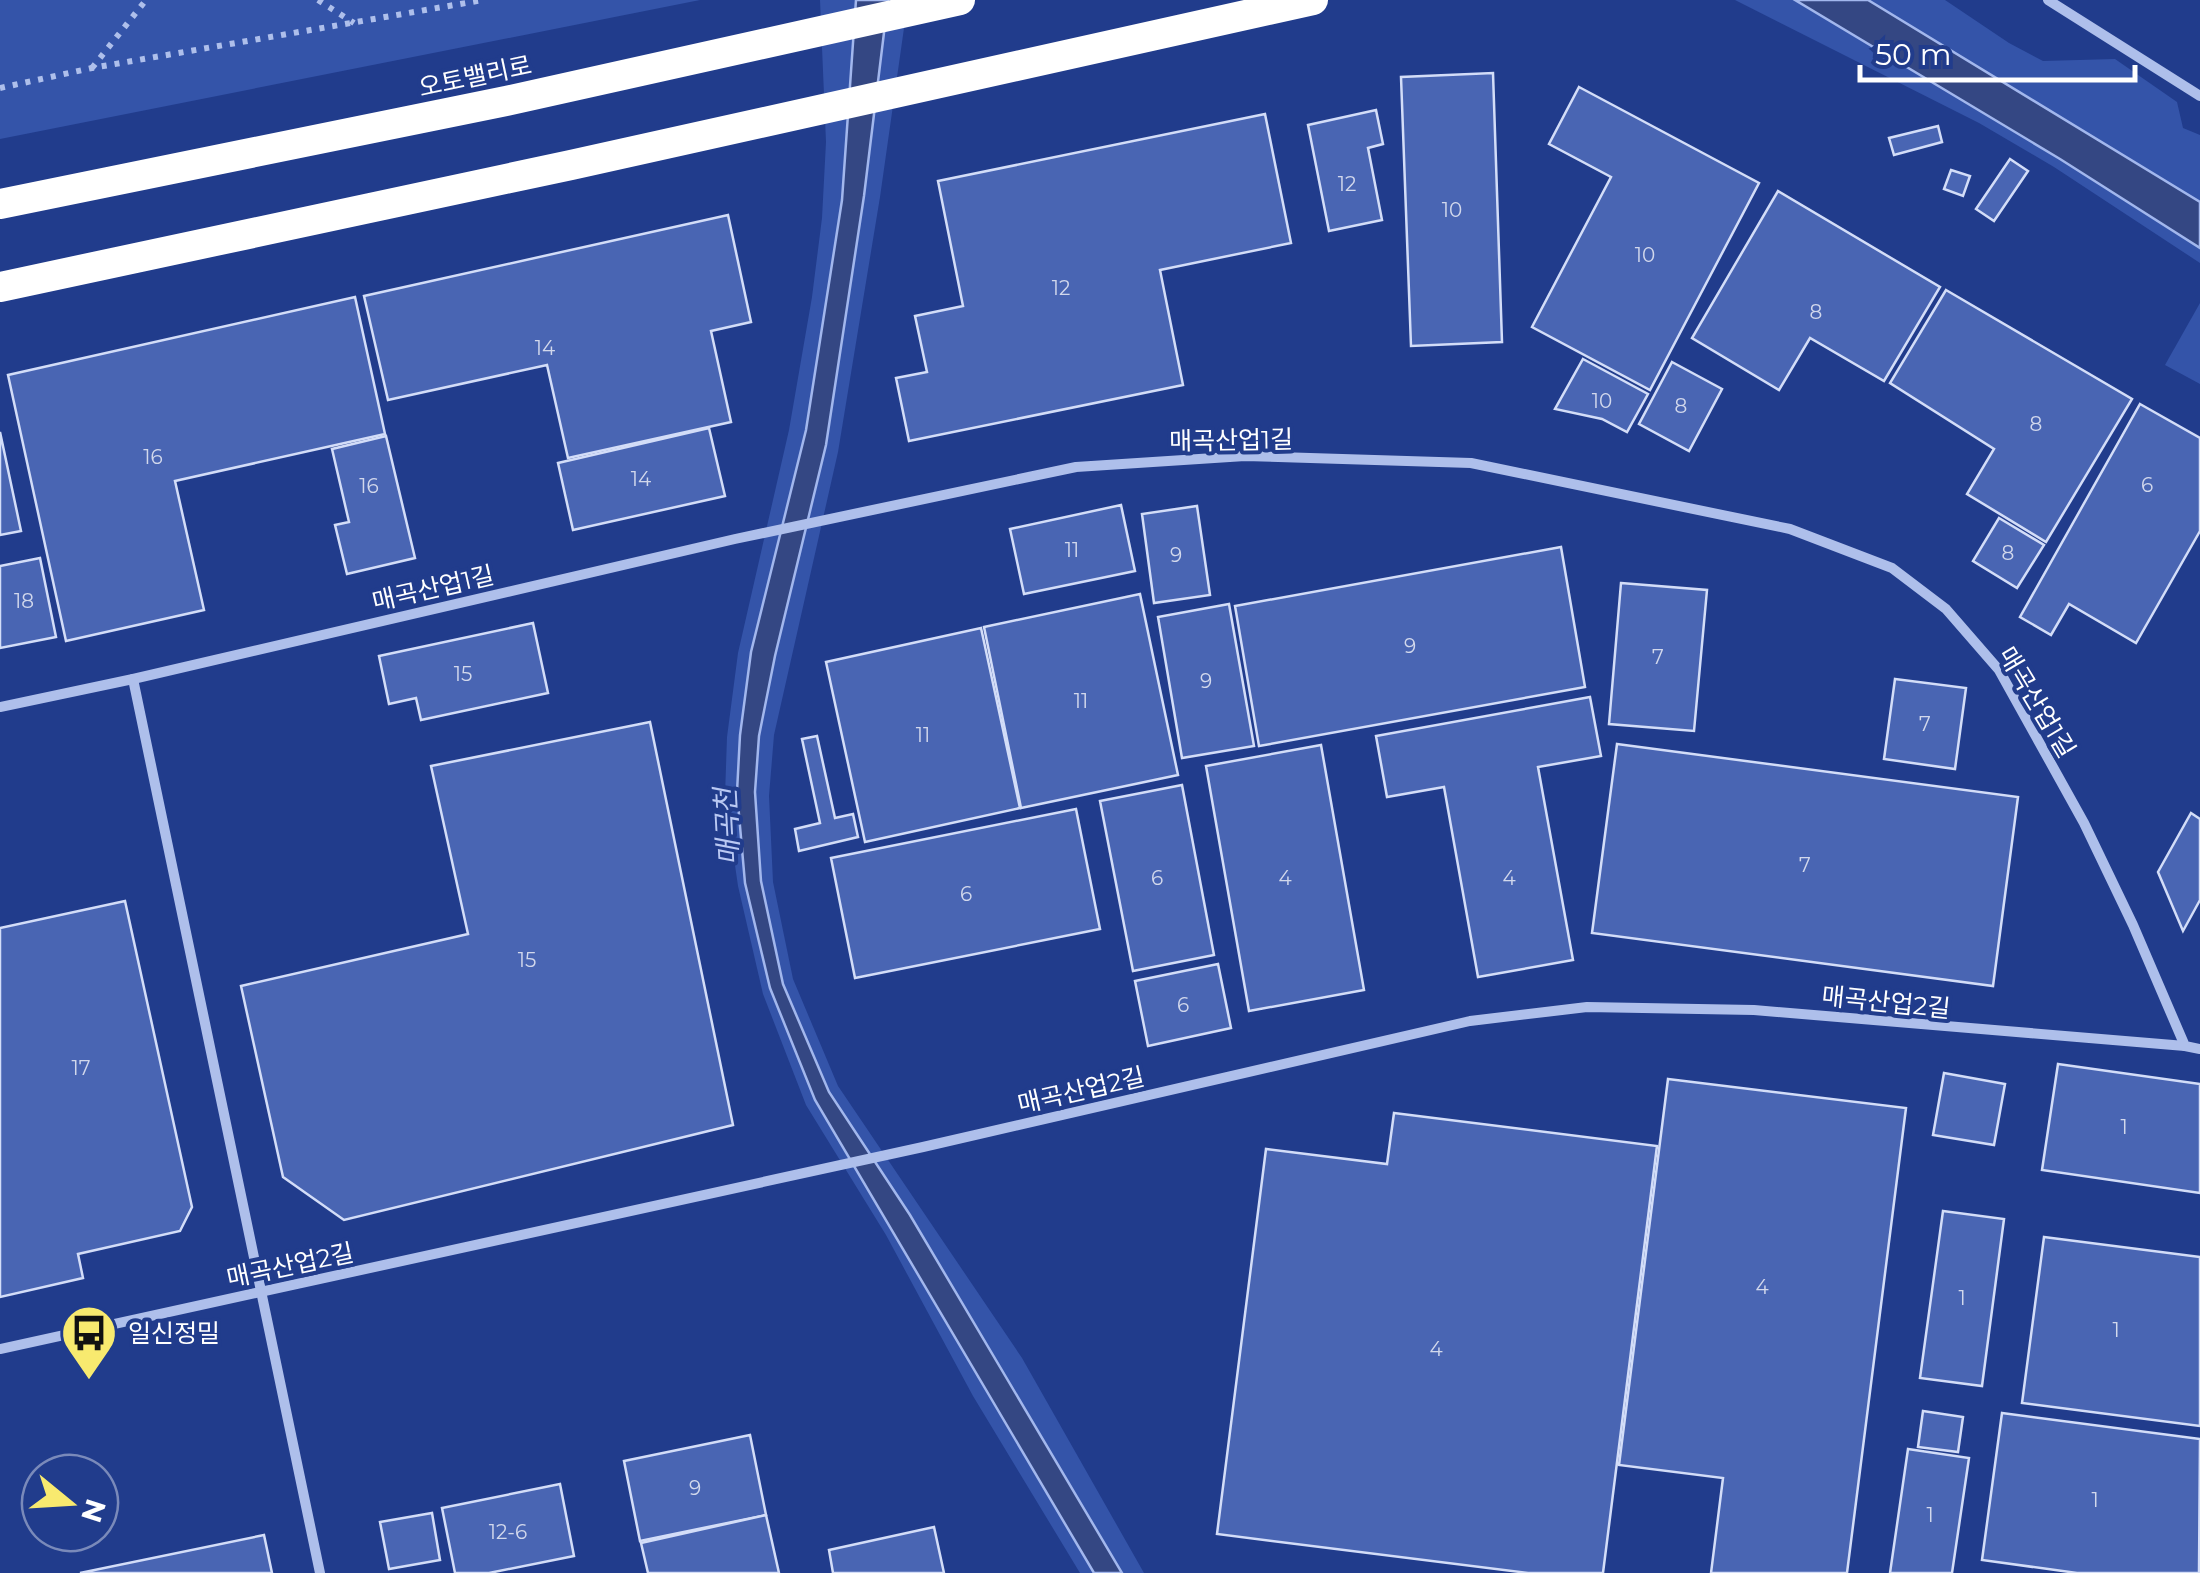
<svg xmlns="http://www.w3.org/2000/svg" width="2200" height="1573" font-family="Montserrat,'Noto Sans KR',sans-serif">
<rect width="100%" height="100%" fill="#213c8c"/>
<g fill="#3454a9">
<path d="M0 0H700L0 139Z"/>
<path d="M820 0H856L842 200 806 430 751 652 740 735 737 792 745 883 770 988 815 1100 1094 1573H1080L973 1396 886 1235 806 1105 763 994 738 886 725 796 727 737 738 653 789 430 812 297 822 218 826 142Z"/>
<path d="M888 0H908L880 197 838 452 774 735 769 796 773 882 793 979 838 1086 1022 1358 1144 1573H1122L910 1216 829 1092 783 984 761 881 755 792 759 737 775 656 826 445 864 196Z"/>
<path d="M1735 0H1795L2060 159 2200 248V263L2054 167 1979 123Z"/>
<path d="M1868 0H1945L2009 43 2043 61 2115 59 2177 102 2183 128 2200 135V204Z"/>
<path d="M2200 303V384L2165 365Z"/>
</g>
<g fill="#344783" stroke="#a2b7ed" stroke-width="2.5">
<path d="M856 0H888L864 196 826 445 775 656 759 736 755 792 761 881 783 984 829 1092 910 1215 1122 1573H1094L815 1100 770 988 745 883 737 792 740 735 751 652 806 430 842 200Z"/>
<path d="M1795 0H1868L2200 202V248L2060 159Z"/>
</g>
<g fill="#4965b3" stroke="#d3ddf8" stroke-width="2.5">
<path d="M1493 73 1502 342 1411 346 1401 77Z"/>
<path d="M1579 87 1759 183 1650 390 1532 327 1611 177 1549 144Z"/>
<path d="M1376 110 1383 144 1368 148 1382 220 1329 231 1308 125Z"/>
<path d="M1265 114 1291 243 1160 270 1183 385 909 441 896 378 927 372 915 316 963 306 938 181Z"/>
<path d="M1938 126 1942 142 1894 155 1889 138Z"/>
<path d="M2010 159 2028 171 1994 221 1976 209Z"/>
<path d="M1951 170 1970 176 1963 196 1944 189Z"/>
<path d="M1778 191 1940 287 1884 381 1810 338 1779 390 1692 338Z"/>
<path d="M728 215 751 322 711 331 731 422 568 458 547 365 388 400 364 296Z"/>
<path d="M1946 290 2132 399 2046 542 1967 494 1994 449 1890 383Z"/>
<path d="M355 297 385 434 175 481 204 610 66 641 8 375Z"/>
<path d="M1583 359 1648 394 1627 432 1602 419 1555 409Z"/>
<path d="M1672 362 1722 389 1689 451 1639 424Z"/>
<path d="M2140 404 2200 438V531L2136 643 2069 604 2051 635 2020 617Z"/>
<path d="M709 428 725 496 573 530 558 463Z"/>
<path d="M0 432 21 531 0 535Z"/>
<path d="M386 436 415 558 347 574 335 525 349 522 332 449Z"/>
<path d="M1121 505 1135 571 1024 594 1010 529Z"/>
<path d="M1197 506 1210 595 1154 603 1142 514Z"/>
<path d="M1999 518 2044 545 2017 588 1973 561Z"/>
<path d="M1561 547 1585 687 1259 746 1235 606Z"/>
<path d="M40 558 56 637 0 648V566Z"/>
<path d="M1621 583 1707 590 1694 731 1609 724Z"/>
<path d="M1140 594 1178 775 1021 808 984 627Z"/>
<path d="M1229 604 1254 746 1182 758 1158 617Z"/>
<path d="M533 623 548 693 421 720 416 698 389 704 379 656Z"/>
<path d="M981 628 1020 808 865 842 826 662Z"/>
<path d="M1895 679 1966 688 1955 769 1884 759Z"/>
<path d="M1590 697 1601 756 1538 767 1573 960 1478 977 1444 787 1387 797 1376 736Z"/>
<path d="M650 722 733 1125 344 1220 283 1177 241 986 468 934 431 766Z"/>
<path d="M817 736 835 818 853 814 858 837 799 851 795 829 820 823 802 739Z"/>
<path d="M1617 744 2018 797 1993 986 1592 933Z"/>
<path d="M1321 745 1364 990 1249 1011 1206 766Z"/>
<path d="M1182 785 1214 955 1133 971 1100 801Z"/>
<path d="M1076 809 1100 929 855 978 831 858Z"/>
<path d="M2191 813 2200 819V900L2183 931 2158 872Z"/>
<path d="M125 901 192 1207 180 1231 78 1254 83 1278 0 1297V928Z"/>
<path d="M1218 964 1231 1028 1148 1046 1135 981Z"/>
<path d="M2058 1064 2200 1084V1193L2042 1170Z"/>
<path d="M1944 1073 2005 1084 1994 1145 1933 1135Z"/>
<path d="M1668 1079 1906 1108 1847 1573H1711L1723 1478 1619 1465Z"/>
<path d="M1394 1113 1657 1146 1603 1573H1528L1217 1534 1266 1149 1387 1164Z"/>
<path d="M1943 1211 2004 1219 1982 1386 1920 1378Z"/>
<path d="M2044 1237 2200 1257V1426L2022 1403Z"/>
<path d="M1923 1411 1963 1417 1958 1452 1918 1447Z"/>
<path d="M2002 1413 2200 1439 2199 1573H2077L1982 1560Z"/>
<path d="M750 1435 766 1515 640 1541 624 1461Z"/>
<path d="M1908 1449 1969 1458 1952 1573H1890Z"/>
<path d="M560 1484 574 1556 489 1573H455L442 1508Z"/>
<path d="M432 1513 440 1560 389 1569 380 1522Z"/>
<path d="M766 1515 779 1573H648L641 1543Z"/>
<path d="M934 1527 944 1573H833L829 1550Z"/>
<path d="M264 1535 272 1573H80Z"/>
</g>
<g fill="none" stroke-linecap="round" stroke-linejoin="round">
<g stroke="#aebfeb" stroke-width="6" stroke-dasharray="5 8" stroke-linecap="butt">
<path d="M318 0 354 23"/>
<path d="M92 68 146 0"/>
<path d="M0 88 92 68 483 0"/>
</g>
<g stroke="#aebfeb" stroke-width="10">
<path d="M2048 0 2200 96"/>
<path d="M133 679 320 1573"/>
<path d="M0 707 133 679 735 539 1076 467 1245 456 1471 463 1790 529 1892 568 1946 609 1999 670 2084 823 2133 925 2185 1046 2200 1049"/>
<path d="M0 1349 923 1147 1470 1021 1587 1007 1754 1010 2185 1046"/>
</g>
<g stroke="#fff" stroke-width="30">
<path d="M0 204 506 101 960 0"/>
<path d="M0 287 571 165 1313 0"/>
</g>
</g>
<defs>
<g id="bus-pin" transform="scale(2.875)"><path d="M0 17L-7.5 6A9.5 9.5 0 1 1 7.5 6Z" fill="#f8ea6f" stroke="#213c8c"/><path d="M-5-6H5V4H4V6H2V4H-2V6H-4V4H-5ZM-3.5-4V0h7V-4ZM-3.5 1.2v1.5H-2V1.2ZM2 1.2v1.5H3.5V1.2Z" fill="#111"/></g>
</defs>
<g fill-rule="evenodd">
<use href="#bus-pin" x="89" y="1333"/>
</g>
<g text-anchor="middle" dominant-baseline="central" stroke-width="8" stroke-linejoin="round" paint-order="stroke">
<g font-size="20" fill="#d2d8ec">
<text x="1347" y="184">12</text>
<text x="1452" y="210">10</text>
<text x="1645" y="255">10</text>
<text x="1061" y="288">12</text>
<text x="1816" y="312">8</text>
<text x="545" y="348">14</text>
<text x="1602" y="401">10</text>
<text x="1681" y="406">8</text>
<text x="2036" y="424">8</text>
<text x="153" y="457">16</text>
<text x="641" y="479">14</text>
<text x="2147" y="485">6</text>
<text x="369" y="486">16</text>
<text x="1072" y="550">11</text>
<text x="2008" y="553">8</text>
<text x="1176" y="555">9</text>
<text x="24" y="601">18</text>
<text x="1410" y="646">9</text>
<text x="1658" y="657">7</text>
<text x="463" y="674">15</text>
<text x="1206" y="681">9</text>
<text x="1081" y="701">11</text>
<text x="1925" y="724">7</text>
<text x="923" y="735">11</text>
<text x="1805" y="865">7</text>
<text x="1157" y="878">6</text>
<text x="1285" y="878">4</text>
<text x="1509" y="878">4</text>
<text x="966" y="894">6</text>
<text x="527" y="960">15</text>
<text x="1183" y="1005">6</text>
<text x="81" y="1068">17</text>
<text x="2124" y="1127">1</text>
<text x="1762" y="1287">4</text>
<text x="1962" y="1298">1</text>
<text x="2116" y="1330">1</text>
<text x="1436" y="1349">4</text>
<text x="695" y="1488">9</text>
<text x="2095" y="1500">1</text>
<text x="1930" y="1515">1</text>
<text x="508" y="1532">12-6</text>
</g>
<g font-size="25" fill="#fff" stroke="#213c8c">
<text transform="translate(475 76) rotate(-12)">오토밸리로</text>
<text transform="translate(1231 440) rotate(-1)">매곡산업1길</text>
<text transform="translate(433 588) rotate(-13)">매곡산업1길</text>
<text transform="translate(2037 702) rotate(59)">매곡산업1길</text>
<text transform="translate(1886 1002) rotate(6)">매곡산업2길</text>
<text transform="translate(1081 1090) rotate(-13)">매곡산업2길</text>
<text transform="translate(290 1265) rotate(-12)">매곡산업2길</text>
</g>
<g font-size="25" fill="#fff" stroke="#213c8c" text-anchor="start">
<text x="128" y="1333">일신정밀</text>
</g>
<g font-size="28" font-style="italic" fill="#bac9f3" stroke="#213c8c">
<text transform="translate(727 827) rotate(-93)">매곡천</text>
</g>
</g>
<g transform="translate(70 1503) rotate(108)"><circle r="48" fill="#213c8c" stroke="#7a8aba" stroke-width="2.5"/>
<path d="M0-8L18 38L0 25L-18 38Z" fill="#f8ea6f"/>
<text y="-15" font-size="28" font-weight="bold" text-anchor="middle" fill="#ffffff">N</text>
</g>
<path d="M1860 65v15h275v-15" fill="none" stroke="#ffffff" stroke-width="5"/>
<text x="1875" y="65" font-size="30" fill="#ffffff" stroke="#213c8c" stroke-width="8" paint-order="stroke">50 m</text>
</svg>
